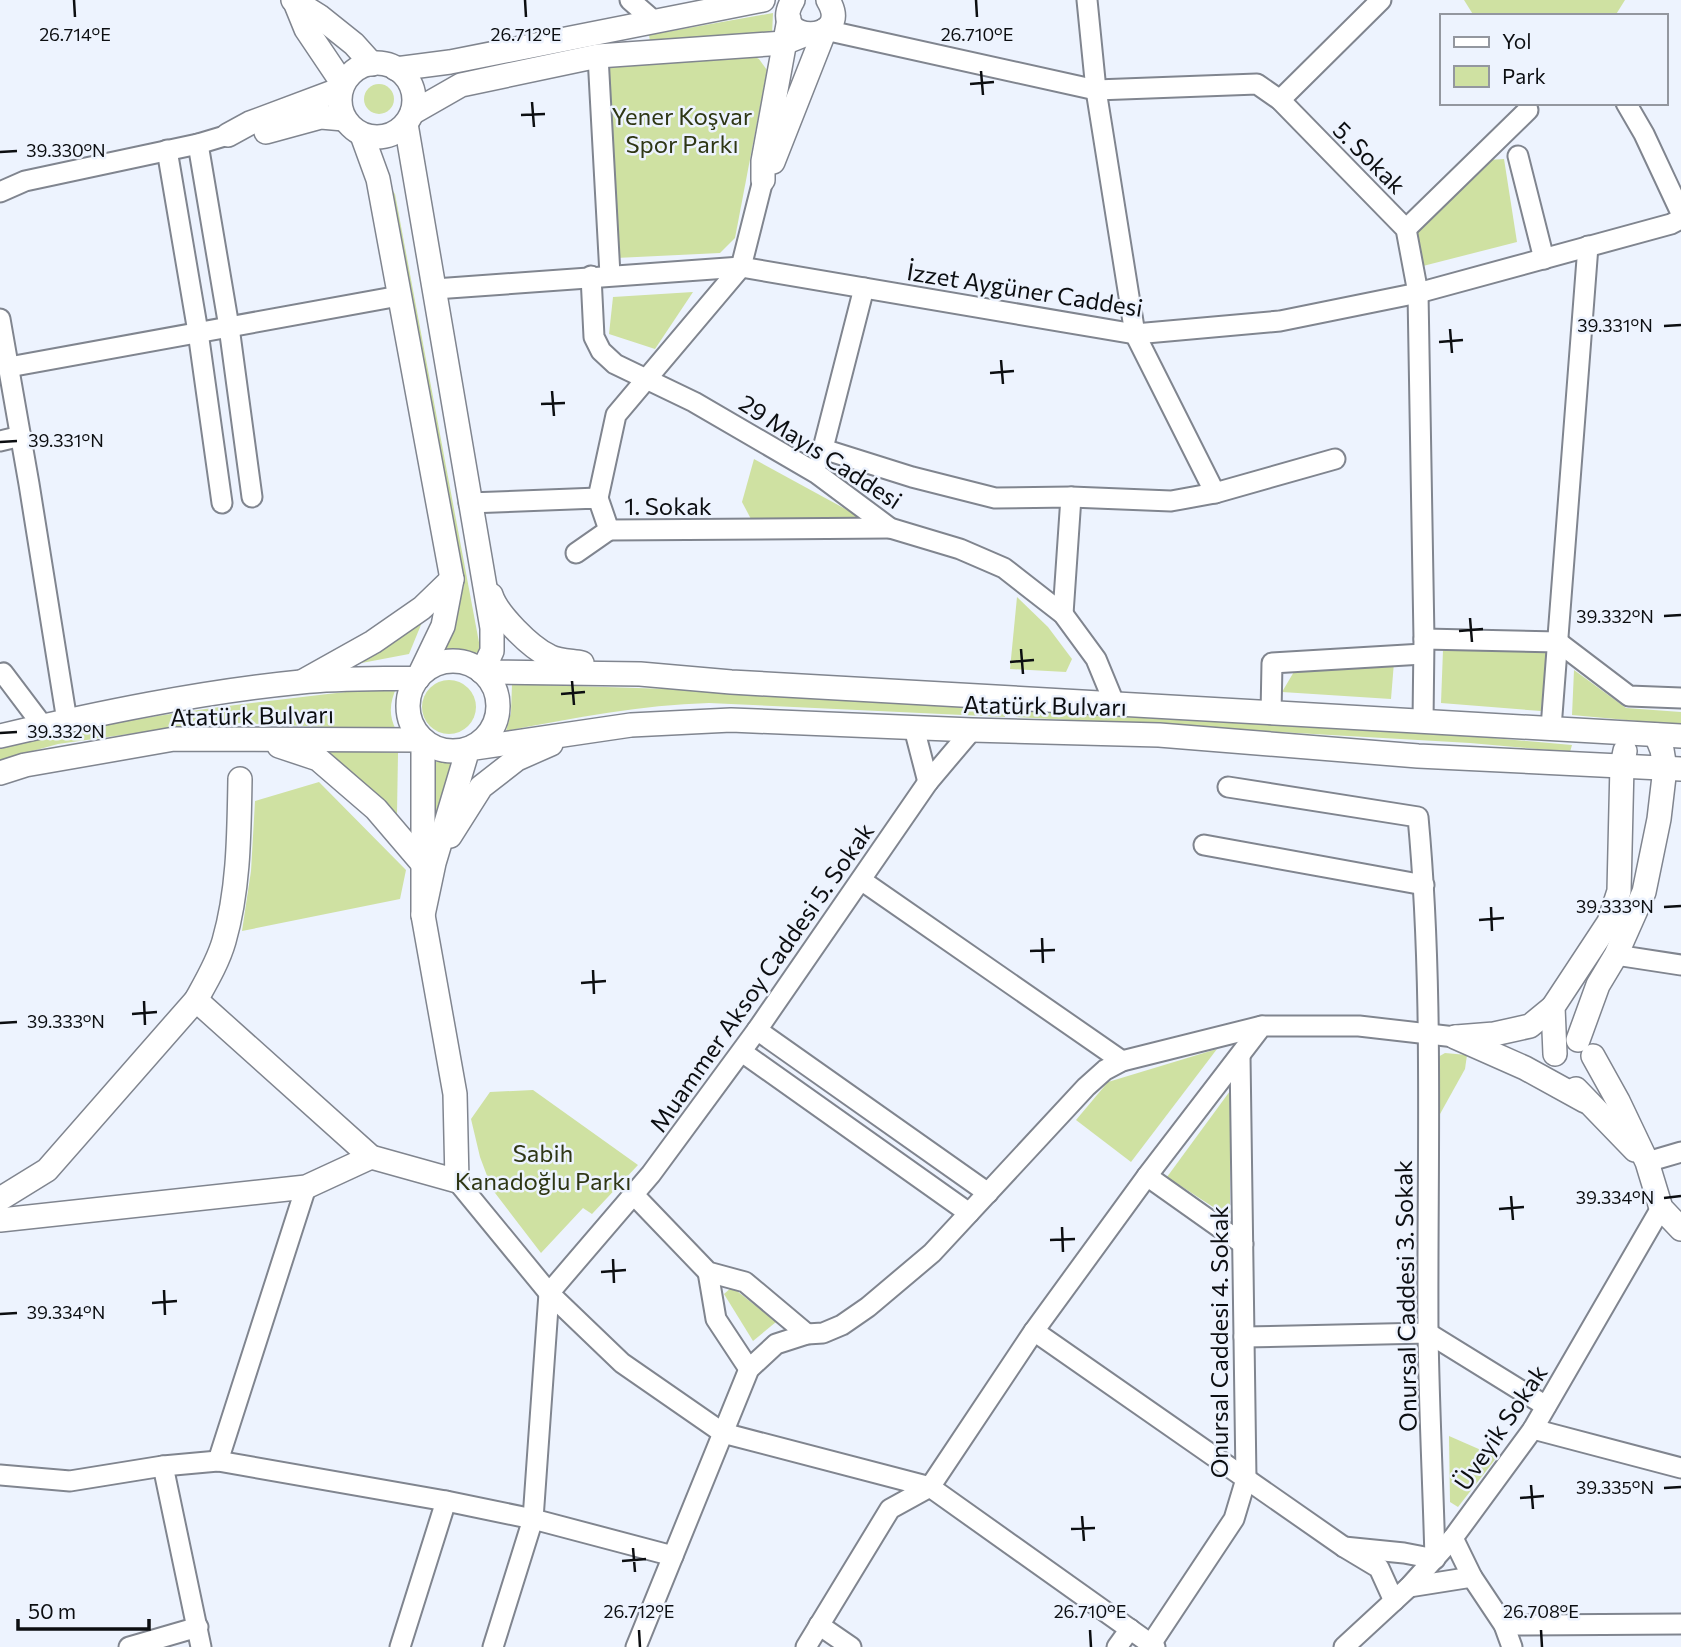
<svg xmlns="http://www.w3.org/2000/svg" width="1681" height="1647" font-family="Commissioner,sans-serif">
<rect width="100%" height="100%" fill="#edf3fe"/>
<g fill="#cfe1a2">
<path d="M1464 0H1625L1615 16H1474Z"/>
<path d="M773 13 772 35 650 42 649 35Z"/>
<path d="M747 53 759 59 767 70 735 238 720 253 616 258 604 61Z"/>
<circle cx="379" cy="99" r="15"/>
<path d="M1504 159 1517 242 1423 266 1415 235 1488 160Z"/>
<path d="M392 190 395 194 481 653 443 651 464 586Z"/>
<path d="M693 292 655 349 609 334 613 297Z"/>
<path d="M754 459 871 523 751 519 742 502Z"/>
<path d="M1017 597 1048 627 1072 659 1066 672 1010 669Z"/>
<path d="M425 615 409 654 351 665Z"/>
<path d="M1547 649 1541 711 1441 703 1443 650Z"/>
<path d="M1394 662 1391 699 1282 692 1295 670Z"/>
<path d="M1574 670 1626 708 1681 712V725L1572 715Z"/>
<circle cx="449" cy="707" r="27"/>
<path d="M512 684 699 690 1005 708V717L709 703C641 705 573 718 506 731L511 713Z"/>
<path d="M397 686C390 702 388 714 396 730L214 722 58 744 0 760V749C129 713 265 702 397 686Z"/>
<path d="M1016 711 1470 736 1572 745 1570 752 1470 743 1016 717Z"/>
<path d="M326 749 398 753 397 814Z"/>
<path d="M431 761 459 764 433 836Z"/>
<path d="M319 782 406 870 400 899 242 931 251 871 255 801Z"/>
<path d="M1217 1049 1131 1162 1076 1120 1108 1082Z"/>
<path d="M1445 1053 1467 1055 1465 1069 1440 1114 1438 1057Z"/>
<path d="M533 1090 638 1165 592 1214 583 1208 541 1253 492 1189 480 1157 471 1119 490 1092Z"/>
<path d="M1230 1091V1218L1167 1177Z"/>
<path d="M732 1287 776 1322 753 1341 724 1294Z"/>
<path d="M1449 1436 1497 1457 1458 1507 1450 1502Z"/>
</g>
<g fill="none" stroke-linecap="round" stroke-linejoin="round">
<g stroke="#80858f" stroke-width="23">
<g id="minor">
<path d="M630 0 654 21"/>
<path d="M1087 0 1096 90 1135 334 1215 493"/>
<path d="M825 30 1096 90 1257 84 1280 100 1406 229 1418 293 1424 639 1423 722"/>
<path d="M598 56 610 275"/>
<path d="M1280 100 1381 0"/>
<path d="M1626 103 1644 134 1681 213"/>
<path d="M198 144 229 327 252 497"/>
<path d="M167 150 198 332 222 503"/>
<path d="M1518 156 1544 259"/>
<path d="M0 192 25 181 198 144 228 135"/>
<path d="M1406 229 1528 110"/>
<path d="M591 276 594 337 601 351 615 364 694 402 816 473 890 528 960 549 1004 568 1063 614 1096 659 1115 705"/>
<path d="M435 289 741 267 1135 334 1280 321 1418 293 1671 224 1681 219"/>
<path d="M0 319 29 484 67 721"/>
<path d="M9 367 399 296"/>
<path d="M0 441 21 436"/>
<path d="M823 449 912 477 995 498 1071 497 1171 501 1215 493 1335 459"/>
<path d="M820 460 864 288"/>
<path d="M598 498 616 415 741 267 763 180"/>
<path d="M469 503 598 498 609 530 890 528"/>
<path d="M576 553 609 530"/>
<path d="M1063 614 1071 497"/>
<path d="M1424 639 1558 642 1629 696 1681 698"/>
<path d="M0 674 3 673 43 726"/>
<path d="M1271 714 1272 663 1423 654"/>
<path d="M914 728 928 782 972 730"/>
<path d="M1551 728 1588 246"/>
<path d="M1228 787 1418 817C1434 988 1427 1160 1428 1331 1429 1407 1433 1483 1435 1559L1404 1553 1344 1547"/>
<path d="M1204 845 1424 885"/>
<path d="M861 880 1122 1061"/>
<path d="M1616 955 1681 965"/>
<path d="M757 1030 988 1193"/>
<path d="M742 1052 969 1213"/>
<path d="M1647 1162 1681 1152"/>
<path d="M1147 1176 1243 1244"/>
<path d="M457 1181 549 1293 622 1363 723 1433 930 1487 1155 1647"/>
<path d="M634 1195 708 1272 745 1282 807 1334"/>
<path d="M708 1272 716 1319 749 1369"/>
<path d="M1034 1331 1344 1547 1379 1568 1394 1601"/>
<path d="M1244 1337 1428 1333 1546 1406"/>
<path d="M1533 1429 1681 1468"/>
<path d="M218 1461 306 1187"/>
<path d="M163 1466 201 1647"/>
<path d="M0 1475 70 1481 163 1466 218 1461 446 1501 533 1519 673 1556"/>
<path d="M1453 1538 1472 1577 1504 1625 1512 1647"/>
<path d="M1409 1587 1472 1577"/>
<path d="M819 1625 851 1647"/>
<path d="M1504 1625 1681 1624"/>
<path d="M1151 1644 1234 1519 1246 1479 1240 1056"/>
<path d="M129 1647 198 1627"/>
<path d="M400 1647 446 1501"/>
<path d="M493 1647 533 1519 549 1293 651 1174 757 1030 928 782"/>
<path d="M636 1647 749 1369 776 1344 807 1334 823 1333 842 1325 868 1307 932 1253 1086 1087 1105 1070 1122 1061 1262 1026"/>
<path d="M806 1647 890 1509 930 1487 1034 1331 1147 1176 1262 1026H1359L1455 1037"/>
<path d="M1117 1647 1130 1629"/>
<path d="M1344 1647 1409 1587 1453 1538 1533 1429 1661 1208"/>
</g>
</g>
<g stroke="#80858f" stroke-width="26">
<g id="major">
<path d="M293 0 319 16 354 44 372 64"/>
<path d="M793 0C766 45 855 45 828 0"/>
<path d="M295 2 306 29 343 84"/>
<circle cx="377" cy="100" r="37"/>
<path d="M396 69 450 62 763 0"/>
<path d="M412 113 461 85 598 56 784 43 804 35"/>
<path d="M406 124 492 628V651L482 672 640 674 731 682 1681 736"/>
<path d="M266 132 321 117 344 119"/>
<path d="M228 135 250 123 341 89"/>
<path d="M773 162 825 30"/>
<path d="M763 180V161L789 19"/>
<path d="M491 595C497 614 530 647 549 656 558 661 572 661 582 663"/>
<circle cx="453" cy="706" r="45"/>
<path d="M305 680 373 642 422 608 452 579"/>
<path d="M0 736C99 713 200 692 301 682 339 678 379 679 418 678L443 626 452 579 378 179 362 135"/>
<path d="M279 746 318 759 376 809 423 864"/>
<path d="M0 773 25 765 174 739 423 740V915L455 1094 457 1181 371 1157 196 1000"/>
<path d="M450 836 481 787 517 759 551 744"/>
<path d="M423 915 434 863 468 749 631 725 731 720 972 730 1159 735 1418 756 1681 769"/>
<path d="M1455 1037 1525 1068 1585 1101"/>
<path d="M1456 1037 1494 1034 1530 1026 1553 1007"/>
<path d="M1578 1040 1598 985 1616 955 1644 892 1659 819 1665 768 1662 750 1656 735"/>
<path d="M1555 1054 1553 1007 1609 922 1619 891 1622 765 1625 751"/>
<path d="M1593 1056 1618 1101 1647 1162 1661 1208 1681 1229"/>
<path d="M1576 1089 1635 1150"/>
<path d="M0 1199 47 1170 196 1000C206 982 218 962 224 941 239 889 239 833 240 779"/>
<path d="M0 1220 306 1187 371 1157"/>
</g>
</g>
<use href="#minor" stroke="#fff" stroke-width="19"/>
<use href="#major" stroke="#fff" stroke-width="23"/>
</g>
<path fill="none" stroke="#0c0e11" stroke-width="2.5" d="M74 0 75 17M525 0 526 17M976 0 977 17M981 71 983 95M970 84 994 82M532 102 534 127M521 115 545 114M0 152 17 151M1664 326 1681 325M1450 329 1452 353M1439 342 1463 340M1001 360 1003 384M990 373 1014 371M552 391 554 416M541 404 565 403M0 442 17 441M1664 616 1681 615M1470 618 1472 642M1459 631 1483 629M1021 649 1023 674M1010 662 1034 660M572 681 574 705M561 694 585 692M0 733 17 732M1491 907 1492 931M1664 907 1681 906M1479 920 1504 918M1042 938 1043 963M1030 951 1055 950M593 970 594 994M581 983 606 981M144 1001 145 1025M132 1014 157 1012M0 1023 17 1022M1511 1196 1513 1220M1664 1198 1681 1196M1499 1209 1524 1207M1062 1227 1063 1252M1050 1240 1075 1239M613 1259 614 1283M601 1272 626 1270M164 1290 165 1315M152 1303 177 1301M0 1314 17 1313M1531 1485 1533 1509M1664 1488 1681 1487M1520 1498 1544 1496M1082 1516 1084 1541M1071 1529 1095 1528M633 1548 635 1572M622 1561 646 1559M639 1630 640 1647M1090 1630 1091 1647M1541 1630 1542 1647"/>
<g text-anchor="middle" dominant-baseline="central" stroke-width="5" stroke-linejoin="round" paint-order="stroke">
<g font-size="24" fill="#2e3614" stroke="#edf3fe">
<text x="682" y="115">Yener Koşvar<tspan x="682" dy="28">Spor Parkı</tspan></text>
<text x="543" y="1152">Sabih<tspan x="543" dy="28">Kanadoğlu Parkı</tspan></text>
</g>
<g font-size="24" fill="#0c0e11" stroke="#edf3fe">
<text transform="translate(1370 157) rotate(45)">5. Sokak</text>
<text transform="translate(1025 289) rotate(9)">İzzet Aygüner Caddesi</text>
<text transform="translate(821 451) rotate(33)">29 Mayıs Caddesi</text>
<text x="668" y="505">1. Sokak</text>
<text transform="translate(1045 705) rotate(1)">Atatürk Bulvarı</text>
<text transform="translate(252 715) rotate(-1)">Atatürk Bulvarı</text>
<text transform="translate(761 977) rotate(-55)">Muammer Aksoy Caddesi 5. Sokak</text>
<text transform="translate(1405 1296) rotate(-91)">Onursal Caddesi 3. Sokak</text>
<text transform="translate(1218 1342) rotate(-90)">Onursal Caddesi 4. Sokak</text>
<text transform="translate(1500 1427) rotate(-56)">Üveyik Sokak</text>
</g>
</g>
<g font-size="18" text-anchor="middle" fill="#0c0e11" stroke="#edf3fe" stroke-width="5" stroke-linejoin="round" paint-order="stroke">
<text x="75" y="41">26.714°E</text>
<text x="526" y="41">26.712°E</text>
<text x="977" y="41">26.710°E</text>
<text x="66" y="157">39.330°N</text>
<text x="1615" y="332">39.331°N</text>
<text x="66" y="447">39.331°N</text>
<text x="1615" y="623">39.332°N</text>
<text x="66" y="738">39.332°N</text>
<text x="1615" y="913">39.333°N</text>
<text x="66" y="1028">39.333°N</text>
<text x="1615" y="1204">39.334°N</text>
<text x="66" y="1319">39.334°N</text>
<text x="1615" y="1494">39.335°N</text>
<text x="639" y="1618">26.712°E</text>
<text x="1090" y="1618">26.710°E</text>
<text x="1541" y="1618">26.708°E</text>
</g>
<rect x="1440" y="14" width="228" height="91" fill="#edf3fe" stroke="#93979f" stroke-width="2"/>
<rect x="1454" y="37" width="35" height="10" fill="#ffffff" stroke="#93979f" stroke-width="2"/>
<text x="1502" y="49" font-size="21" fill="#0c0e11">Yol</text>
<rect x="1454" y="66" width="35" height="21" fill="#cfe1a2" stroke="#93979f" stroke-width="2"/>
<text x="1502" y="84" font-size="21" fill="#0c0e11">Park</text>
<path d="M18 1619v10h131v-10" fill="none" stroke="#0c0e11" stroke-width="3.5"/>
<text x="28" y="1619" font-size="21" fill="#0c0e11" stroke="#edf3fe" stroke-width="5" paint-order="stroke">50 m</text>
</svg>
